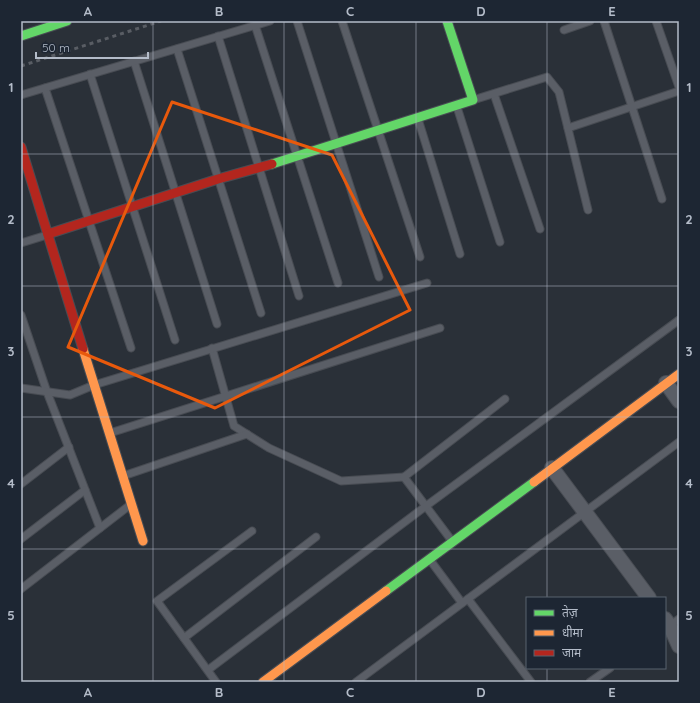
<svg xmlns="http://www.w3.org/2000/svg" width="700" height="703" font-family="Quicksand,'Noto Sans Devanagari',sans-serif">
<rect width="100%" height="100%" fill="#2a3038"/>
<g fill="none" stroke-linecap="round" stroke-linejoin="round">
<g stroke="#484c53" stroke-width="9">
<g id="lane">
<path d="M297 21 379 277"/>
<path d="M342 21 420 257"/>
<path d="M604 21 662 199"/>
<path d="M656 21 679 87"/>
<path d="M255 25 338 283"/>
<path d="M564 30 590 21"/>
<path d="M218 36 299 296"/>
<path d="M177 49 261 313"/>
<path d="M134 61 217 324"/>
<path d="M90 74 175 340"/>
<path d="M45 88 131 348"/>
<path d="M494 94 540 229"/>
<path d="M21 95 270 21"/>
<path d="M473 100 547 77 559 92 588 210"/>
<path d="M457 107 500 242"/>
<path d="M418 119 460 254"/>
<path d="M568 128 679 91"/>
<path d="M21 243 47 235"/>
<path d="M21 315 47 392 100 528"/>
<path d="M212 348 234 426 269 448 341 481 404 477 452 541"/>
<path d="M21 388 70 395 94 385 427 283"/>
<path d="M110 433 440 328"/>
<path d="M123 476 247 434"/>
<path d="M404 477 505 399"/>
<path d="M21 484 69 447"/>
<path d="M21 539 85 490"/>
<path d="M430 560 462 603"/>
<path d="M21 589 130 505"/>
<path d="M468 599 531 682"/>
<path d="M668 627 679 619"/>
<path d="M184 638 316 537"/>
<path d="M208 670 426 506 679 320"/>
<path d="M216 682 157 601 252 531"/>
<path d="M356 682 679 442"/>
<path d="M590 682 610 668"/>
</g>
</g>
<g stroke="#484c53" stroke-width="16">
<g id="street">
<path d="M666 383 679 401"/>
<path d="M552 468 649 598"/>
<path d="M665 619 670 626 679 646"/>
</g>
</g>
<g stroke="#484c53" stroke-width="11">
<g id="fast">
<path d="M21 36 67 21"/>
<path d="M272 164 473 100 447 21"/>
<path d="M386 591 534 482"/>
</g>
</g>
<g stroke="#484c53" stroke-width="11">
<g id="slow">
<path d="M83 349 143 541"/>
<path d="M534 482 679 374"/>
<path d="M263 682 386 591"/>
</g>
</g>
<g stroke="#484c53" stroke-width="11">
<g id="jam">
<path d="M21 147 83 349"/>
<path d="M48 234 218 179 272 164"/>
</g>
</g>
<use href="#lane" stroke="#5a5e66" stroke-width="7"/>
<use href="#street" stroke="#5a5e66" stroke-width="14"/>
<use href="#fast" stroke="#63d668" stroke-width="9"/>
<use href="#slow" stroke="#ff974d" stroke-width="9"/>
<use href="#jam" stroke="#b3261e" stroke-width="9"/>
<path stroke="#595d64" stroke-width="3" stroke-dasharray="4 4" stroke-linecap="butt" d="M21 66 161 21"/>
</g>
<path fill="none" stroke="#e8590c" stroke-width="3" stroke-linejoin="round" d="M172 102 332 155 410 310 215 408 68 347Z"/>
<path fill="none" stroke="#b4bcc9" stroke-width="1" stroke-opacity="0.55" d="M153 21V682M284 21V682M416 21V682M547 21V598M21 154H679M21 286H679M21 417H679M21 549H679M547 668V682"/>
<rect width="700" height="703" fill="none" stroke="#1d2633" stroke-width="44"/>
<rect x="526" y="597" width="140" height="72" fill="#1d2633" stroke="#59626f"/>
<rect x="534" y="610" width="20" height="6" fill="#63d668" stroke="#59626f"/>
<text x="562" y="617" font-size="12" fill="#b4bcc9">तेज़</text>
<rect x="534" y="630" width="20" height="6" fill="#ff974d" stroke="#59626f"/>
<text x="562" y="637" font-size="12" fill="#b4bcc9">धीमा</text>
<rect x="534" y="650" width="20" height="6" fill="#b3261e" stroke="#59626f"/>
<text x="562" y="657" font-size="12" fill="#b4bcc9">जाम</text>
<path d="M36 52v6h112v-6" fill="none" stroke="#b4bcc9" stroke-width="2"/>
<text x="42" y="52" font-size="12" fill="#b4bcc9" stroke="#1d2633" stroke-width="3" paint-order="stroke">50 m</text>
<rect x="22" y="22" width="656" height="659" fill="none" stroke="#b4bcc9" stroke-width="1.5"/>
<g font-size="13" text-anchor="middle" font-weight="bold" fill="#b4bcc9">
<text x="88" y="16">A</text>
<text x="219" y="16">B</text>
<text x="350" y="16">C</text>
<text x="481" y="16">D</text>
<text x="612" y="16">E</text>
<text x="11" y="92">1</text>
<text x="689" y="92">1</text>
<text x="11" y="224">2</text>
<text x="689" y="224">2</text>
<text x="11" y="356">3</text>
<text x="689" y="356">3</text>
<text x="11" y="488">4</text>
<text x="689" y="488">4</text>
<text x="11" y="620">5</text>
<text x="689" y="620">5</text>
<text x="88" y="697">A</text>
<text x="219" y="697">B</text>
<text x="350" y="697">C</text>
<text x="481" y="697">D</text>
<text x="612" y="697">E</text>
</g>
</svg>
